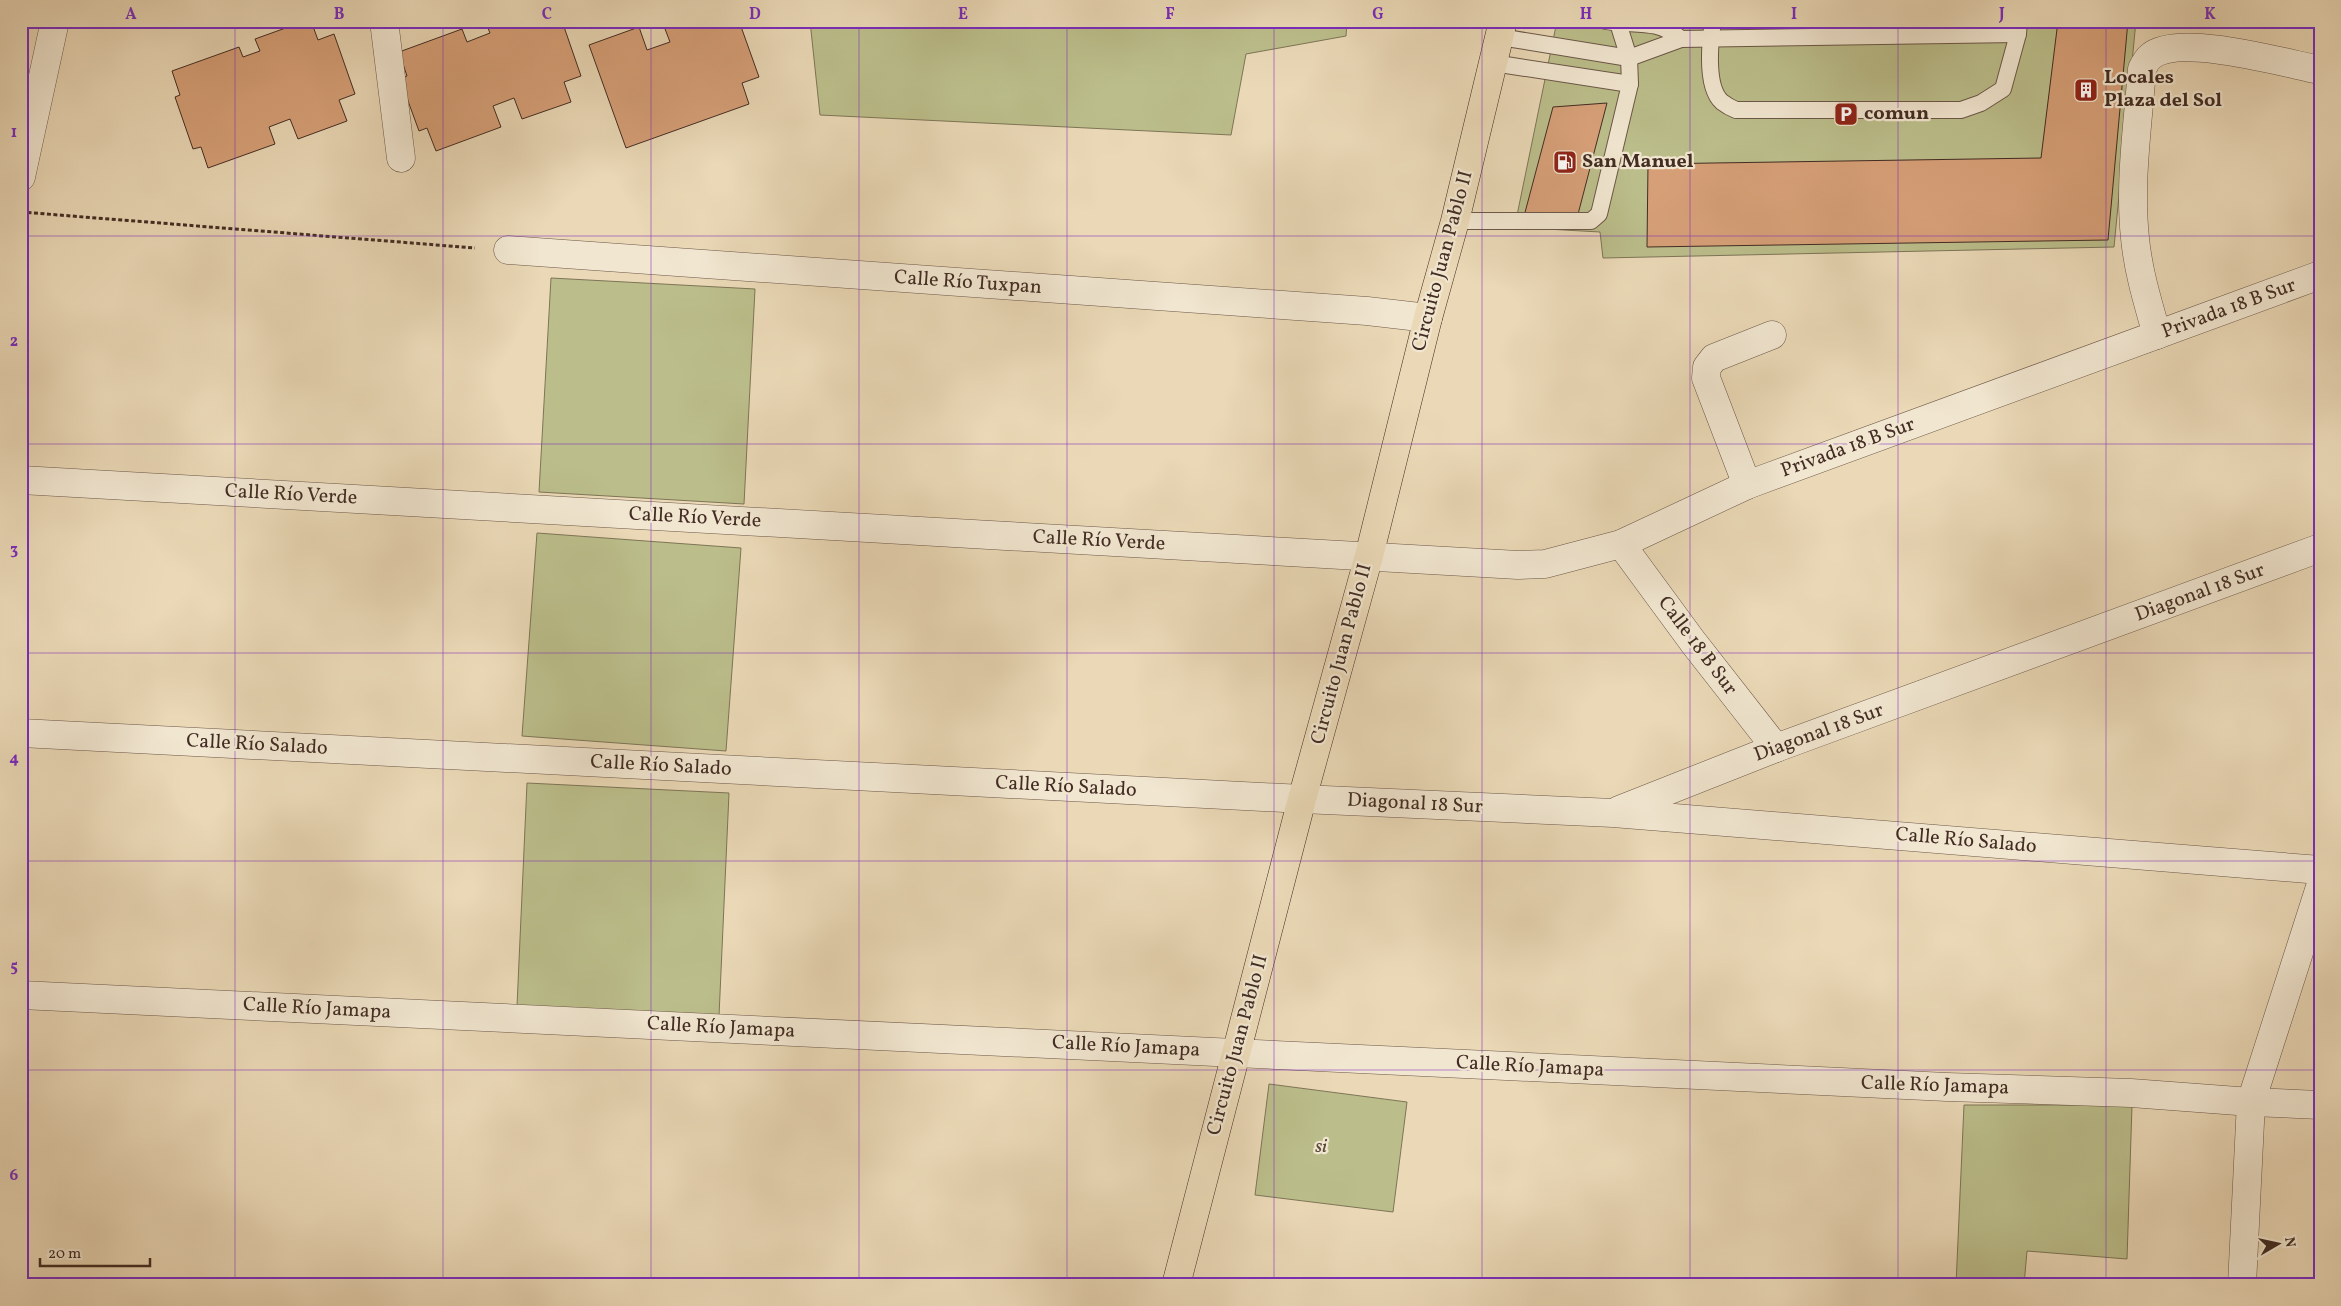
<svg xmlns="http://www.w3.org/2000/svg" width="2341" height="1306" font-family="Vollkorn,serif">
<rect width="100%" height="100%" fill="#ead8b6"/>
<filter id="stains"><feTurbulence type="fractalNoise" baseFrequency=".004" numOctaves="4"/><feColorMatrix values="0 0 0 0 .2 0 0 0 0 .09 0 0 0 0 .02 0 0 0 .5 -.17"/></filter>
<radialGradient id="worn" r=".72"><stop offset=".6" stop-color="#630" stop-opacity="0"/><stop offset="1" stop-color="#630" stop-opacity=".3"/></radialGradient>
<g fill="#bbbe8b" stroke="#7e7557">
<path d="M810 21H1347L1346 36 1246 54 1231 135 820 115Z"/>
<path d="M1557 21H2136L2114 247 1603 258 1600 232 1528 228 1515 225Z"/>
<path d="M551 278 755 289 744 504 539 492Z"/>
<path d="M537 533 741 548 726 751 522 736Z"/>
<path d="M527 783 729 793 719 1016 517 1006Z"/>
<path d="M1269 1084 1407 1102 1393 1212 1255 1195Z"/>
<path d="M1964 1105H2132L2127 1259 2027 1251 2024 1285H1956Z"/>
</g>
<g fill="#d69f77" stroke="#422c23">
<path d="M305 21H311L318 40 334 34 355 94 339 100 347 121 298 139 290 119 269 127 275 144 208 168 201 147 193 149 175 97 180 95 172 71 239 47 243 57 260 51 255 39Z"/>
<path d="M485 21H562L581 76 564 82 571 102 522 119 514 98 493 106 501 127 436 151 427 128 419 131 400 79 407 76 399 52 462 29 467 42 490 33Z"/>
<path d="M662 21H739L759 77 742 83 749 104 626 148 589 45 639 27 647 50 670 42Z"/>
<path d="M2058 21H2128L2108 240 1647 247 1648 164 2041 158Z"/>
<path d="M1607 103 1577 218 1523 220 1553 107Z"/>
</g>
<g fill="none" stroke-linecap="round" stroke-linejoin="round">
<g stroke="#6c5748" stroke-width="18">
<g id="lane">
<path d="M1606 21C1635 26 1656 18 1681 39"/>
<path d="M1713 21C1710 42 1705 87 1722 102 1726 105 1731 108 1736 110H1961L1981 103 2003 89 2018 34 2019 21"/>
<path d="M1500 37 1629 58 1681 39 2018 34"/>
<path d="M1493 63 1630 84"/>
<path d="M1455 221H1591L1599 214 1630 84 1629 58 1618 23"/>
</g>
</g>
<g stroke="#6c5748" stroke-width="29">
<g id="street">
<path d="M384 21 401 158"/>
<path d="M21 177 55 21"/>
<path d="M508 250 1367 311 1428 318"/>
<path d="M2157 335C2148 303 2138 271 2135 238 2129 182 2138 124 2142 69 2144 65 2147 59 2151 56 2180 33 2284 63 2320 70"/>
<path d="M21 480 1518 565 1545 564 1621 544 1747 485 2320 275"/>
<path d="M1747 485 1706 378 1707 367 1714 358 1772 335"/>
<path d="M1621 544 1693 642 1776 748"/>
<path d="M21 733 1302 799 1613 813 2320 870"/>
<path d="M1619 810 1776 748 2320 548"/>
<path d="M21 995 1947 1087 2131 1093 2251 1102 2320 1105"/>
<path d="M2242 1285 2251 1102 2320 887"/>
</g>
</g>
<g stroke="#422c23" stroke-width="29">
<path id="primary" d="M1176 1285 1302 799 1369 556 1428 318 1455 221 1503 21"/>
</g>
<path stroke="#422c23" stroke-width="3" stroke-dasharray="4 2.5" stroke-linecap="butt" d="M21 212 475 248"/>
<use href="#lane" stroke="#f1e6d0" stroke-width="16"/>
<use href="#street" stroke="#f1e6d0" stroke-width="28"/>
<use href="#primary" stroke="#ead8b6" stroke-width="28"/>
</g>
<path fill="none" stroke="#7b2cbf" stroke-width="1" stroke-opacity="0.55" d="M235 21V1285M443 21V1285M651 21V1285M859 21V1285M1067 21V1285M1274 21V1285M1482 21V1285M1690 21V1285M1898 21V1285M2106 21V1285M21 236H2320M21 444H2320M21 653H2320M21 861H2320M21 1070H2320"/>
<defs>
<g id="building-square" transform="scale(1.25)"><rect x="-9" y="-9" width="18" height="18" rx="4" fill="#8f2418" stroke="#f1e6d0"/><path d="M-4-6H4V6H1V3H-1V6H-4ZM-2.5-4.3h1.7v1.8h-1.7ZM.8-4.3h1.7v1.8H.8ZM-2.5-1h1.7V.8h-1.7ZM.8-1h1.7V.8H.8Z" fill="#fff"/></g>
<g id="parking-square" transform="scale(1.25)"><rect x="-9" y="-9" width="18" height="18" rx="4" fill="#8f2418" stroke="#f1e6d0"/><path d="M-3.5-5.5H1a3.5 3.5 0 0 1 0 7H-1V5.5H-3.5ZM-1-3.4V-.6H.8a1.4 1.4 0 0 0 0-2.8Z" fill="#fff"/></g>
<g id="fuel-square" transform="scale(1.25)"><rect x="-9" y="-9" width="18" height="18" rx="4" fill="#8f2418" stroke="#f1e6d0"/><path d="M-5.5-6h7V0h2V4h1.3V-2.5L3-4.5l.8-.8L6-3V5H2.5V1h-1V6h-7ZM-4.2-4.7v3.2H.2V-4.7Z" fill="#fff"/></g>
</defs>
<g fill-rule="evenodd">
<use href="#building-square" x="2086" y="90"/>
<use href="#parking-square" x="1846" y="114"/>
<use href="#fuel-square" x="1565" y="162"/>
</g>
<g text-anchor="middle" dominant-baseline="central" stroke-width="4.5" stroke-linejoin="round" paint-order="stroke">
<g font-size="20" font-weight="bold" fill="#422c23" stroke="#f1e6d0" text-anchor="start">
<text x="2104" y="78">Locales<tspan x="2104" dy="23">Plaza del Sol</tspan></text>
<text x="1864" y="114">comun</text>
<text x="1582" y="162">San Manuel</text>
</g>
<g font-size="20" fill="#422c23" stroke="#f1e6d0">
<text transform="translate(1443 261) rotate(-75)">Circuito Juan Pablo II</text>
<text transform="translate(968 283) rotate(4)">Calle Río Tuxpan</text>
<text transform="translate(2229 309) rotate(-20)">Privada 18 B Sur</text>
<text transform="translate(1848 448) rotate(-20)">Privada 18 B Sur</text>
<text transform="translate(291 495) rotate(3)">Calle Río Verde</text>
<text transform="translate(695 518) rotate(3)">Calle Río Verde</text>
<text transform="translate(1099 541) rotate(3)">Calle Río Verde</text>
<text transform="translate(2200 593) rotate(-20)">Diagonal 18 Sur</text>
<text transform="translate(1697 646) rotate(53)">Calle 18 B Sur</text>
<text transform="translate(1342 654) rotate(-75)">Circuito Juan Pablo II</text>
<text transform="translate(1819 733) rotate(-20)">Diagonal 18 Sur</text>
<text transform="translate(257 745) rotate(3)">Calle Río Salado</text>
<text transform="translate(661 766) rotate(3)">Calle Río Salado</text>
<text transform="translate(1066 787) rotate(3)">Calle Río Salado</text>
<text transform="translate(1415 804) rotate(3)">Diagonal 18 Sur</text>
<text transform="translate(1966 841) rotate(5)">Calle Río Salado</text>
<text transform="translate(317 1009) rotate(3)">Calle Río Jamapa</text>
<text transform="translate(721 1028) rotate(3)">Calle Río Jamapa</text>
<text transform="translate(1238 1045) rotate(-75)">Circuito Juan Pablo II</text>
<text transform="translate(1126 1047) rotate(3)">Calle Río Jamapa</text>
<text transform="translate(1530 1067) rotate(3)">Calle Río Jamapa</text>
<text transform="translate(1935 1086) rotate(2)">Calle Río Jamapa</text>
</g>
<g font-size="20" font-style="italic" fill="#5a4938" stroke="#f1e6d0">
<text x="1321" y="1147">si</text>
</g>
</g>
<rect width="2341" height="1306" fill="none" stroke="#ead8b6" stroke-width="55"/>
<g transform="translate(2278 1244) rotate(81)" stroke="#f1e6d0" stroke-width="4" paint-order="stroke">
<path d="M0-4L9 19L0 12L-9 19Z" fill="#422c23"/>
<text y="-8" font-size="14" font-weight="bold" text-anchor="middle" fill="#422c23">N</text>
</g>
<path d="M40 1258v8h110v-8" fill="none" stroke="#422c23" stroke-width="2.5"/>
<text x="48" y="1258" font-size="15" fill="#422c23" stroke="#f1e6d0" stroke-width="4" paint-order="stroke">20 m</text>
<rect x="28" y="28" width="2286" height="1250" fill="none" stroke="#7b2cbf" stroke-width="2"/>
<g font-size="16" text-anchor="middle" font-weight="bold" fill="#7b2cbf">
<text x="131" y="19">A</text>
<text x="339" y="19">B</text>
<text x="547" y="19">C</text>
<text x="755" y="19">D</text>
<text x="963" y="19">E</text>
<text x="1170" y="19">F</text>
<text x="1378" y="19">G</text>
<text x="1586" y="19">H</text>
<text x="1794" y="19">I</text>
<text x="2002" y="19">J</text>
<text x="2210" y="19">K</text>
<text x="14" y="137">1</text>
<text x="14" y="346">2</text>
<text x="14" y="554">3</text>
<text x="14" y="763">4</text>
<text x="14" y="971">5</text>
<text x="14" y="1180">6</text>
</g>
<rect width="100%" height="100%" filter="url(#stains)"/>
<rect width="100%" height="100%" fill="url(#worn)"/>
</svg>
